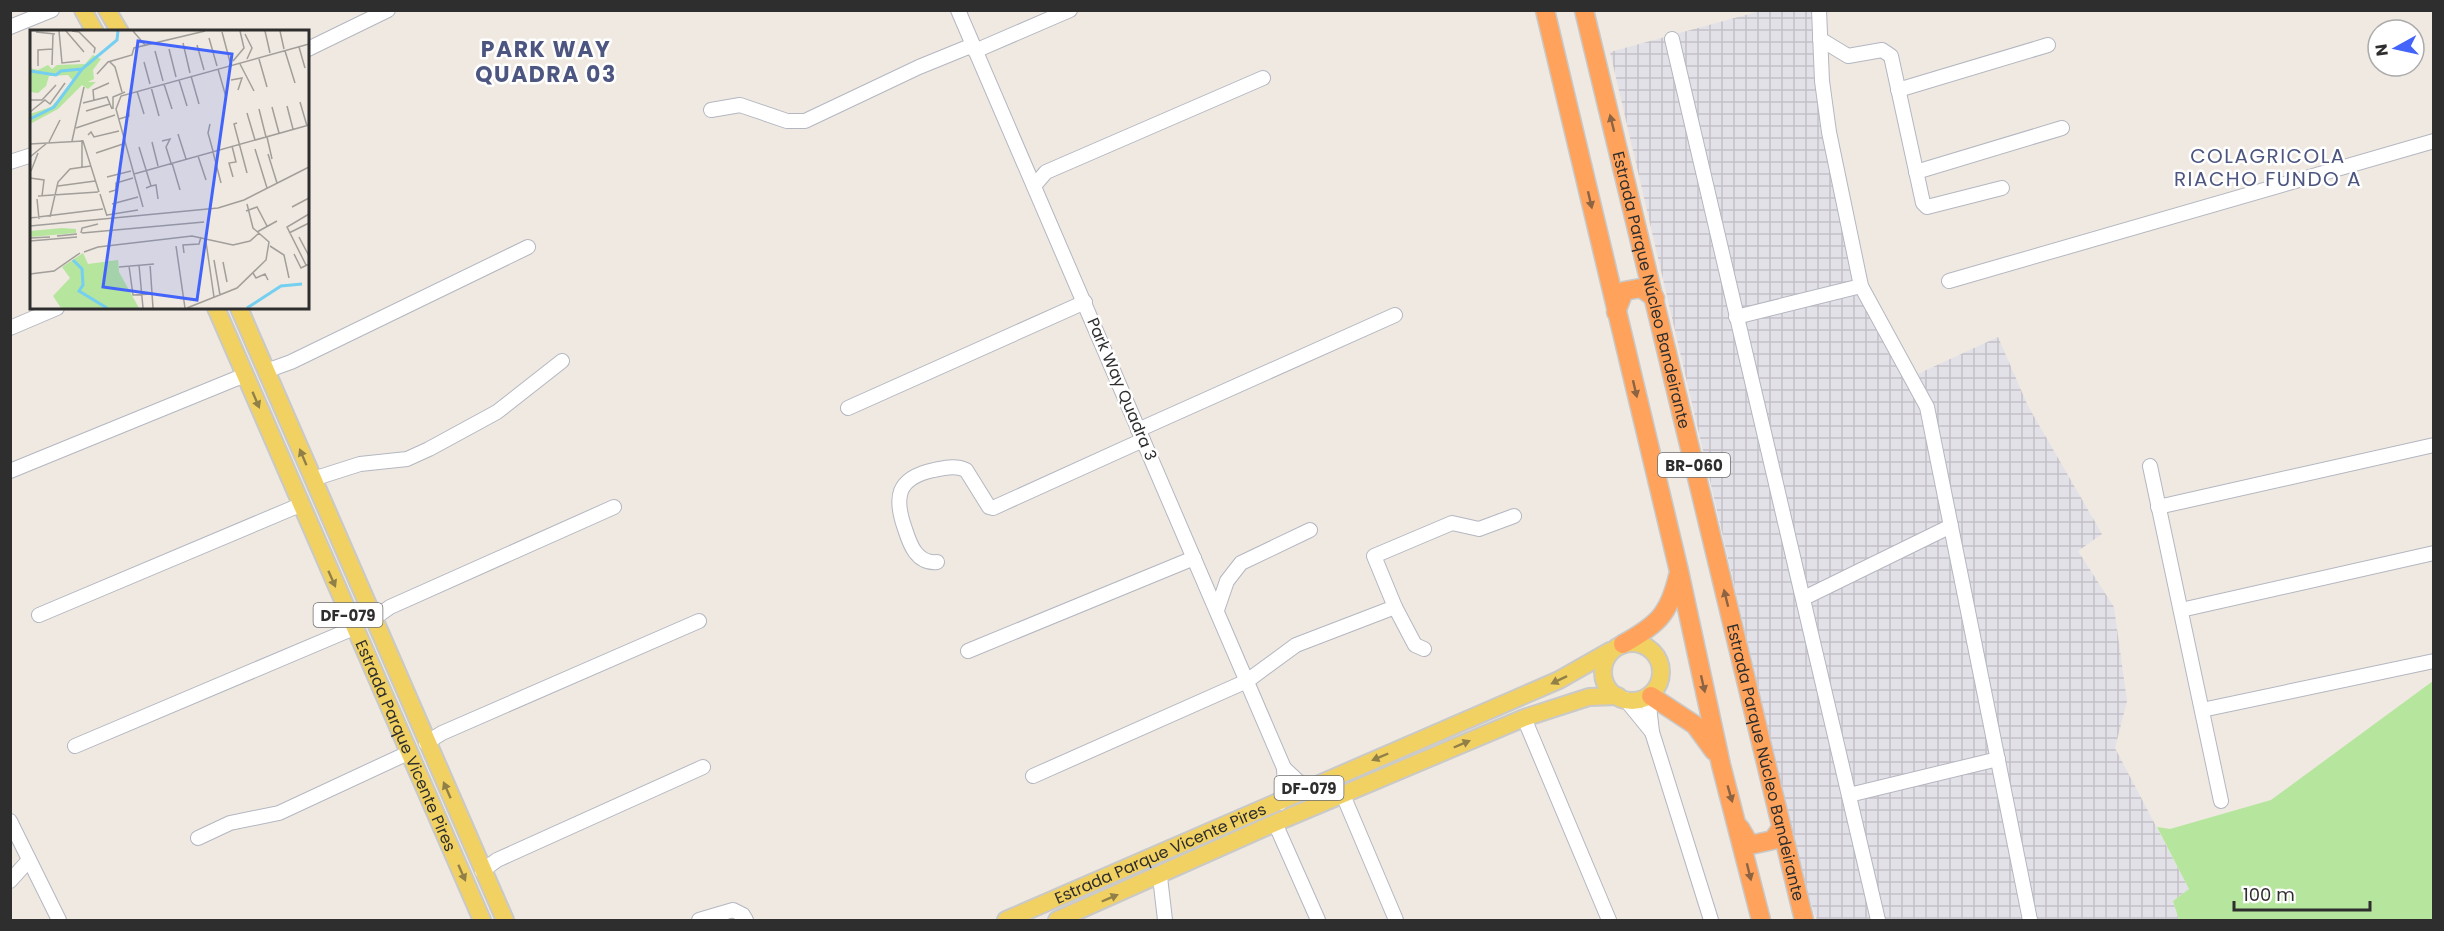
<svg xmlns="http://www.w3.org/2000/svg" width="2444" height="931" font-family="Poppins,sans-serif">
<defs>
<pattern id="industrial-grid" width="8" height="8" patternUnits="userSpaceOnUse" patternTransform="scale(1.5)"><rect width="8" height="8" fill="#e3e1e8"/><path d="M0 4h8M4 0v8" fill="none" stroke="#c3c1c7"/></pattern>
</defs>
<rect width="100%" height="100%" fill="#efe9e1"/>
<path fill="url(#industrial-grid)" d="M1760 11H1814L1819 79 1832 186 1859 286 1909 378 1998 337 2028 406 2102 534 2078 551 2114 607 2127 701 2115 748 2189 889 2173 901 2179 920H1817L1804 884 1610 52Z"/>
<path fill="#b6e59e" d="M2433 681V920H2179L2173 901 2189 889 2157 827 2170 829 2271 800Z"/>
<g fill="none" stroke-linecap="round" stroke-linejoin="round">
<g stroke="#b4b7c1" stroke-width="16">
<g id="minor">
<path d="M958 10 1284 768 1285 791 1280 803"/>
<path d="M1819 10 1822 81 1829 132 1861 286 1927 407 2030 920"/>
<path d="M10 27 52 10"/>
<path d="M1672 39 1878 920"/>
<path d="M1820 39 1848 56 1882 50 1891 56 1923 203 1927 207 2002 188"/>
<path d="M308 49 388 10"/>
<path d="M975 51 1070 10"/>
<path d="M1898 90 2048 45"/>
<path d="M711 110 740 105 787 121H805L919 67 973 45"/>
<path d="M10 162 32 155"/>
<path d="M1916 172 2062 128"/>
<path d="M1034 186 1046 172 1263 78"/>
<path d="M1949 281 2434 141"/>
<path d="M1736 317 1861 286"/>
<path d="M10 328 57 308"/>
<path d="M266 371 291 362 528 247"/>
<path d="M848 408 1085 302"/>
<path d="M1138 430 1395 315"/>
<path d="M2150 466 2221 801"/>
<path d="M10 471 245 375"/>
<path d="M313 479 360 464 407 459 429 449 497 412 562 361"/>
<path d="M2158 507 2434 445"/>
<path d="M937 562C917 564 910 545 905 529 894 498 896 478 934 470 945 468 955 465 966 470L989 507 993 508 1143 440"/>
<path d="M1804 598 1951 526"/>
<path d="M1395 607 1374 556 1452 523 1479 529 1514 516"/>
<path d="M1217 610 1227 581 1241 563 1310 530"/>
<path d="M2181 610 2434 553"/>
<path d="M39 615 300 505"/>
<path d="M373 619 390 607 614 507"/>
<path d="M968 651 1194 558"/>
<path d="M1648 697 1652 732 1711 920"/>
<path d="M1625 699 1652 732"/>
<path d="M2202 710 2434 661"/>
<path d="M1524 718 1609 920"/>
<path d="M426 743 442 733 699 621"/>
<path d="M75 746 354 628"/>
<path d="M1284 768 1300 783 1309 788"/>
<path d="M1033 776 1247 681 1296 645 1395 607 1415 645 1424 649"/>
<path d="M1343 795 1396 920"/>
<path d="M1849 795 1998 759"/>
<path d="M10 821 59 920"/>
<path d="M1275 823 1318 920"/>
<path d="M198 838 230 823 279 813 408 753"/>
<path d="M482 871 497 860 703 767"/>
<path d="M1160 877 1165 920"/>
<path d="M10 881 29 860"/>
<path d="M699 920 733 910 743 915 746 920"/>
</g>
</g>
<g stroke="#c9c9c9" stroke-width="20">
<g id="major">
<path d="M83 10 95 32"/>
<path d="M107 10 120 32"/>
<path id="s1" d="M216 308 482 920"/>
<path d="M239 308 505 920"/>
<circle cx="1632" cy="672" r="29"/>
<path id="s2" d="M1006 920 1559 680 1610 651"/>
<path d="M1057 920 1275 823 1524 718 1589 697 1618 696"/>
</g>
</g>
<g stroke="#c9c9c9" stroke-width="21">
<g id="highway">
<path d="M1545 10 1679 571 1721 765 1761 920"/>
<path id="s3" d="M1584 10 1804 920"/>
<path d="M1616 312 1624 291 1641 288 1655 298"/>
<path d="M1623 644C1657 625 1669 615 1678 576"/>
<path d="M1651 696 1695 725 1714 751"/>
<path d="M1740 828 1750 845 1773 840 1781 828"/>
</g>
</g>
<use href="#minor" stroke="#fff" stroke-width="14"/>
<use href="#major" stroke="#f2d163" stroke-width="16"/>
<use href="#highway" stroke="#ffa35c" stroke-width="18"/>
</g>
<defs><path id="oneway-solid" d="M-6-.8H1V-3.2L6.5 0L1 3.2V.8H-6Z" transform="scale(1.5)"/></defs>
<g fill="#8c6343">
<use href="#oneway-solid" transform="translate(1612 123) rotate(-104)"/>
<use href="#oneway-solid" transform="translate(1590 200) rotate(77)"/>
<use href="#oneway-solid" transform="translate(1635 389) rotate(77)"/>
<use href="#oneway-solid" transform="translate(1726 598) rotate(-104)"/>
<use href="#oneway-solid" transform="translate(1703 684) rotate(77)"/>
<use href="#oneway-solid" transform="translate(1730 794) rotate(74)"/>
<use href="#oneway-solid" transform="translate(1749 872) rotate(76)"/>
</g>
<g fill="#908048">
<use href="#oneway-solid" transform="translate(256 400) rotate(67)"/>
<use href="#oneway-solid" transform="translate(303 457) rotate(-113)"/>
<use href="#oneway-solid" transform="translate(332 579) rotate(66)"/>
<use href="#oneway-solid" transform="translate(1559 680) rotate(154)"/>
<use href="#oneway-solid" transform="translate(1462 744) rotate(-23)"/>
<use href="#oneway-solid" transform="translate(1380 757) rotate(157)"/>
<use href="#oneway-solid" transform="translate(447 790) rotate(-114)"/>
<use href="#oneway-solid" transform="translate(462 873) rotate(66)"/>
<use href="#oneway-solid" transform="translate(1110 898) rotate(-23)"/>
</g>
<g text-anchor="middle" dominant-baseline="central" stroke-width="5" stroke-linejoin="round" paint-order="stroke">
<g fill="#fff" stroke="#6d6d6d" stroke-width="1.5">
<rect x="1658" y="453" width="72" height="24" rx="4.5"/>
<rect x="313.5" y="603" width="69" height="24" rx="4.5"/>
<rect x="1274.5" y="776" width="69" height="24" rx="4.5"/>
</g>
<g font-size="15" font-weight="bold" fill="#2e2e2e">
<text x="1694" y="465">BR-060</text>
<text x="348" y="615">DF-079</text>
<text x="1309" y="788">DF-079</text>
</g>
<g font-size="16" fill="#2e2e2e" stroke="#fff">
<text stroke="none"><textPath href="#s3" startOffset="288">Estrada Parque Núcleo Bandeirante</textPath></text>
<text transform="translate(1122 389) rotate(67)">Park Way Quadra 3</text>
<text stroke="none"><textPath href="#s1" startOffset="477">Estrada Parque Vicente Pires</textPath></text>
<text stroke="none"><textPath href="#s3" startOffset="774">Estrada Parque Núcleo Bandeirante</textPath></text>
<text stroke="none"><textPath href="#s2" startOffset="168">Estrada Parque Vicente Pires</textPath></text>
</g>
<g font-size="20" letter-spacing="1.5" fill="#4d5680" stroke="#fff">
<text x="2268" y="156">COLAGRICOLA<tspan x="2268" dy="23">RIACHO FUNDO A</tspan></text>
</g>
<g font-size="22" font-weight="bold" letter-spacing="1.5" fill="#4d5680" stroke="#fff">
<text x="546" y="49">PARK WAY<tspan x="546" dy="25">QUADRA 03</tspan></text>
</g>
</g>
<g transform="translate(30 30)">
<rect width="279" height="279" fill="#efe9e1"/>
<path d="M53 223 58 234 88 230 89 242 109 278H31L23 266 40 248 32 237Z" fill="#b6e59e"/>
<path d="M63 25 71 29 63 40 64 49 58 52H66L58 59 52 55 28 79 0 94V84L21 77 44 52 38 45 19 46 16 56 8 63 0 62V38L8 40 18 35 22 39 27 35 55 34Z" fill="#b6e59e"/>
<path d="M32 198 46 199V203L0 207V201Z" fill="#b6e59e"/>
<path fill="none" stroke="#75cff0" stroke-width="3" d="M0 41 26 45 31 41 52 39M0 89 24 77 52 39 87 10 88 1M43 230 52 239 53 255 49 261 77 278M217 278 251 256 272 254"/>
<path fill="none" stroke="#a29e99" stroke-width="1.5" d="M29 1 32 33 50 31M36 1 54 22M42 1 49 2 65 18 64 23M103 1 115 15M235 1 240 23M250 1 254 19M6 2 25 4M192 2 200 32M215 4 222 18 217 29M179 8 187 36M153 13 160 43M167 15 174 40M269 17 275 38M139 19 146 47M125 21 133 51M255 21 265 53M229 29 237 57M203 31 214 18 210 1M80 32 85 37 92 62M114 32 120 54M210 34 224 61M22 35 23 4M8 36V20L22 19M188 39 196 67M67 44 78 32 102 25 104 18 175 1M161 46 169 74M149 50 157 76M201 50 212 48 208 60M134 54 142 79M121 57 129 86M107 61 114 84M0 70H12L26 55M64 71 63 60 79 53M270 72 277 96M53 73 77 67 82 79M257 76 263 99M242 77 249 103M83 79V67L95 62M229 79 236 107M56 81 80 74M0 82 15 70 20 74 35 53M217 83 225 110M89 89 99 86 98 78M207 93 204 94 217 143M180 94 178 103 183 121M46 98 85 85M148 104 156 129M58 105 61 102 64 107 89 101M237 107 242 129M52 110V137M42 111 54 57M132 111 140 109 136 117 141 133M19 112 30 90M122 112 128 136M0 114 53 111 69 162M202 116 206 132 199 133 203 147M109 117 121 156 116 158M225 119 237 158M183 122 191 153M66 123 93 114M238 124 247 153M168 126 176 150M0 127 17 113M142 133 150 160M1 141 8 123M104 144 279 95M77 147 101 141M0 148 14 150 12 166M28 156 65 151M121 156 126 155 128 169M79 162 86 160V153L103 148M70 164 77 186M8 166 68 162M7 169 9 189M82 174 108 167M113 177 86 79 91 66 279 14M262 177 279 168M216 181 227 177 237 196M77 185 108 180M20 187 28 152 40 139 61 136M0 188 73 179M0 196 188 178 214 170 279 137M227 202 247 191M51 203 52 198 68 194M52 203 174 192M259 203 279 193M27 206 47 204M269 207 279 226M0 208 20 207M0 211 47 207M176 212 184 267M146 216 155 278M240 216 254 225 259 248M54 222 68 217 162 206 203 215 220 211 229 203M154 223 153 215 169 214 171 207M264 224 271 238 279 234M184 230 190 265M193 232 197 252M120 234 123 278M109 235 113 278M276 235 257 197 279 184M99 236 103 265 122 264M89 237 124 234M223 243 226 248 235 244 238 250M0 244 24 241 50 223M157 278 207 258 236 230 239 212 223 198 217 174"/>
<path fill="#4264fb" fill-opacity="0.15" stroke="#4264fb" stroke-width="3" d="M108 11 202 24 167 270 73 257Z"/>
<rect width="279" height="279" fill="none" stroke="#2e2e2e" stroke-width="3"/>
</g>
<rect width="2444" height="931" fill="none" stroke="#2e2e2e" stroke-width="24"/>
<g transform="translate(2396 48) rotate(262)"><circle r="28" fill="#ffffff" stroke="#ababab" stroke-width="1.5"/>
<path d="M0-4.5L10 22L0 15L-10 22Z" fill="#4264fb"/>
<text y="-9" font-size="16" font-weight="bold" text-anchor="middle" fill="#2e2e2e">N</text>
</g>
<path d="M2234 901v9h136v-9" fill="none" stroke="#2e2e2e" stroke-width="3"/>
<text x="2243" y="901" font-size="18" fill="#2e2e2e" stroke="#ffffff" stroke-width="4.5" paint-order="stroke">100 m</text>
</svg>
